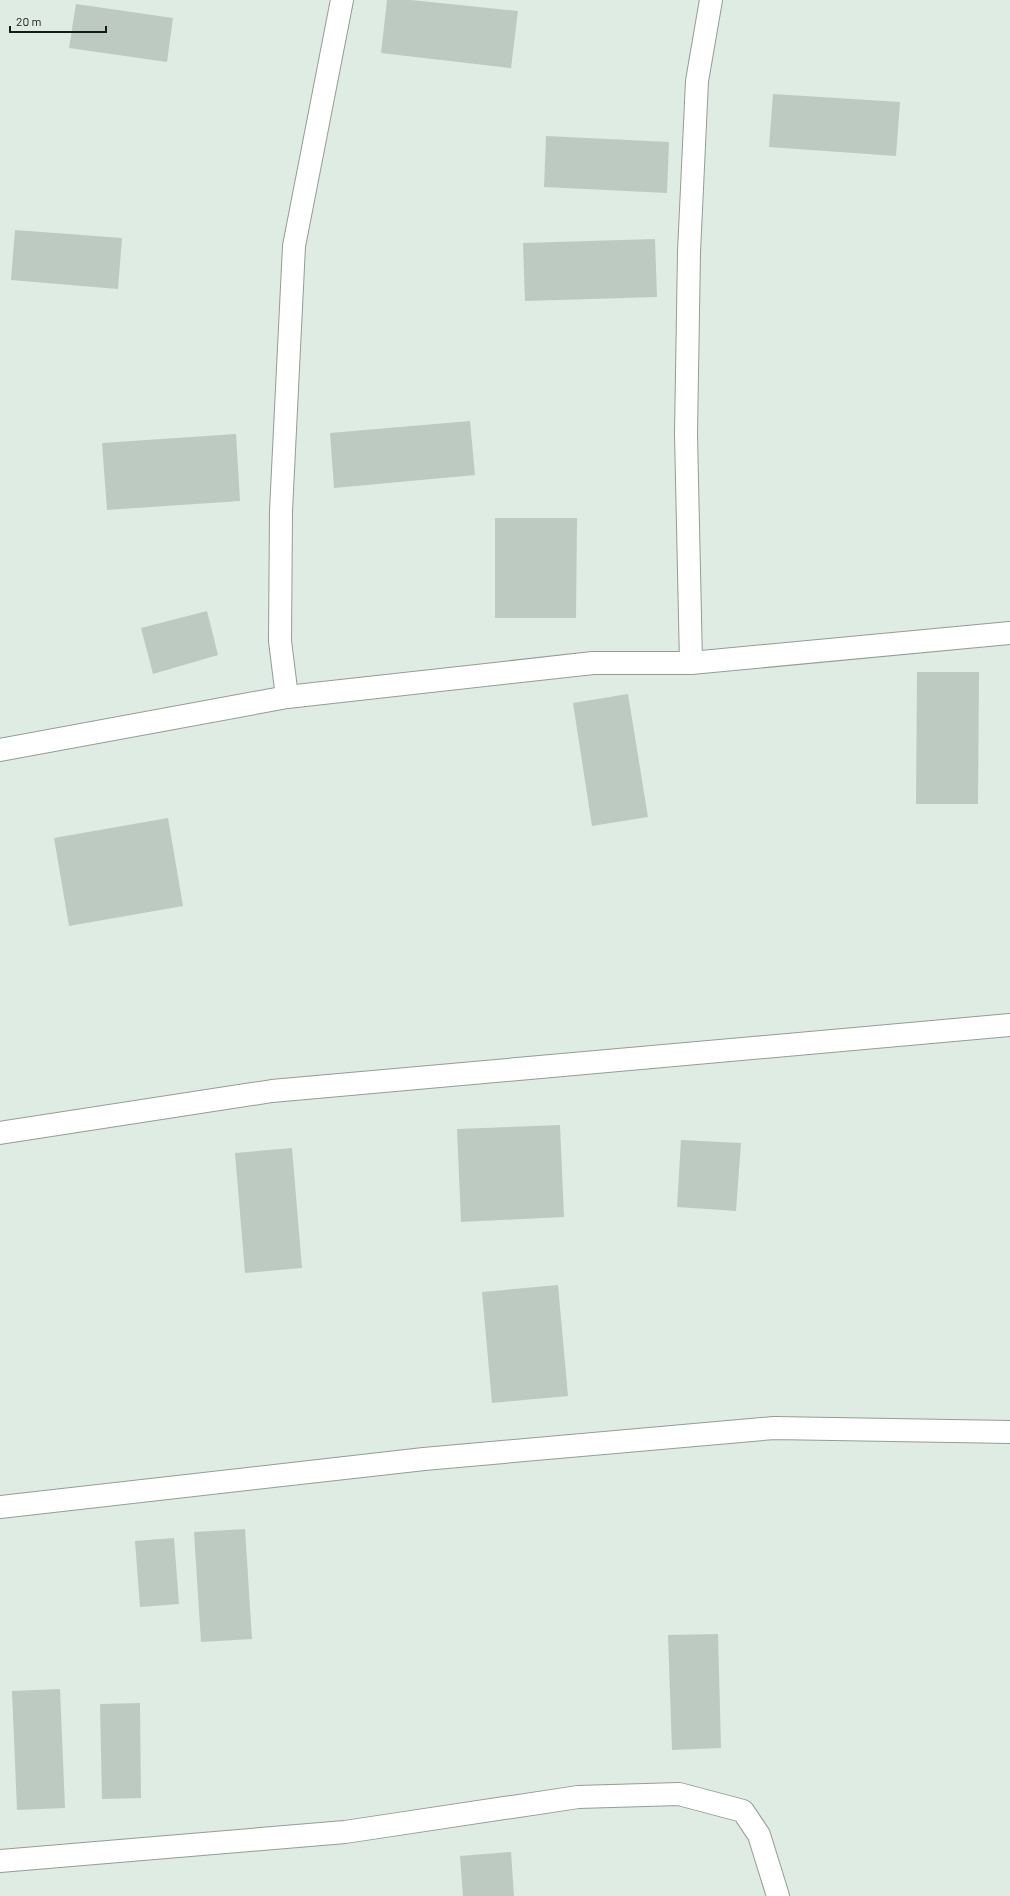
<svg xmlns="http://www.w3.org/2000/svg" width="1010" height="1896" font-family="Barlow,sans-serif">
<rect width="100%" height="100%" fill="#deece3"/>
<g fill="#bdcac2">
<path d="M387 0H411L518 11 511 68 381 53Z"/>
<path d="M76 4 173 18 167 62 69 48Z"/>
<path d="M773 94 900 102 896 156 769 147Z"/>
<path d="M546 136 669 142 667 193 544 187Z"/>
<path d="M15 230 122 238 118 289 11 280Z"/>
<path d="M655 239 657 297 525 301 523 243Z"/>
<path d="M470 421 475 475 334 488 330 433Z"/>
<path d="M236 434 240 501 107 510 102 443Z"/>
<path d="M495 518H577L576 618H495Z"/>
<path d="M207 611 218 655 153 674 141 628Z"/>
<path d="M917 672H979L978 804H916Z"/>
<path d="M628 694 648 817 592 826 573 703Z"/>
<path d="M168 818 183 906 69 926 54 838Z"/>
<path d="M560 1125 564 1217 461 1222 457 1129Z"/>
<path d="M681 1140 741 1143 736 1211 677 1207Z"/>
<path d="M292 1148 302 1268 245 1273 235 1153Z"/>
<path d="M558 1285 568 1396 492 1403 482 1292Z"/>
<path d="M245 1529 252 1639 201 1642 194 1532Z"/>
<path d="M174 1538 179 1604 140 1607 135 1541Z"/>
<path d="M718 1634 721 1748 672 1750 668 1635Z"/>
<path d="M60 1689 65 1808 17 1810 12 1691Z"/>
<path d="M140 1703 141 1798 102 1799 100 1704Z"/>
<path d="M511 1852 514 1896H463L460 1856Z"/>
</g>
<g fill="none" stroke-linecap="round" stroke-linejoin="round">
<g stroke="#919e96" stroke-width="24">
<g id="minor">
<path d="M691 663 686 434 689 252 697 81 711 0"/>
<path d="M287 697 280 641 281 511 294 246 342 0"/>
<path d="M0 750 287 697 593 663H691L1010 633"/>
<path d="M0 1133 272 1091 1010 1025"/>
<path d="M0 1507 424 1459 774 1428 1010 1432"/>
<path d="M0 1861 345 1832 578 1797 679 1794 743 1811 759 1835 778 1896"/>
</g>
</g>
<use href="#minor" stroke="#fff" stroke-width="22"/>
</g>
<path d="M10 26v6h96v-6" fill="none" stroke="#171b18" stroke-width="2"/>
<text x="16" y="26" font-size="12" fill="#171b18" stroke="#deece3" stroke-width="3" paint-order="stroke">20 m</text>
</svg>
